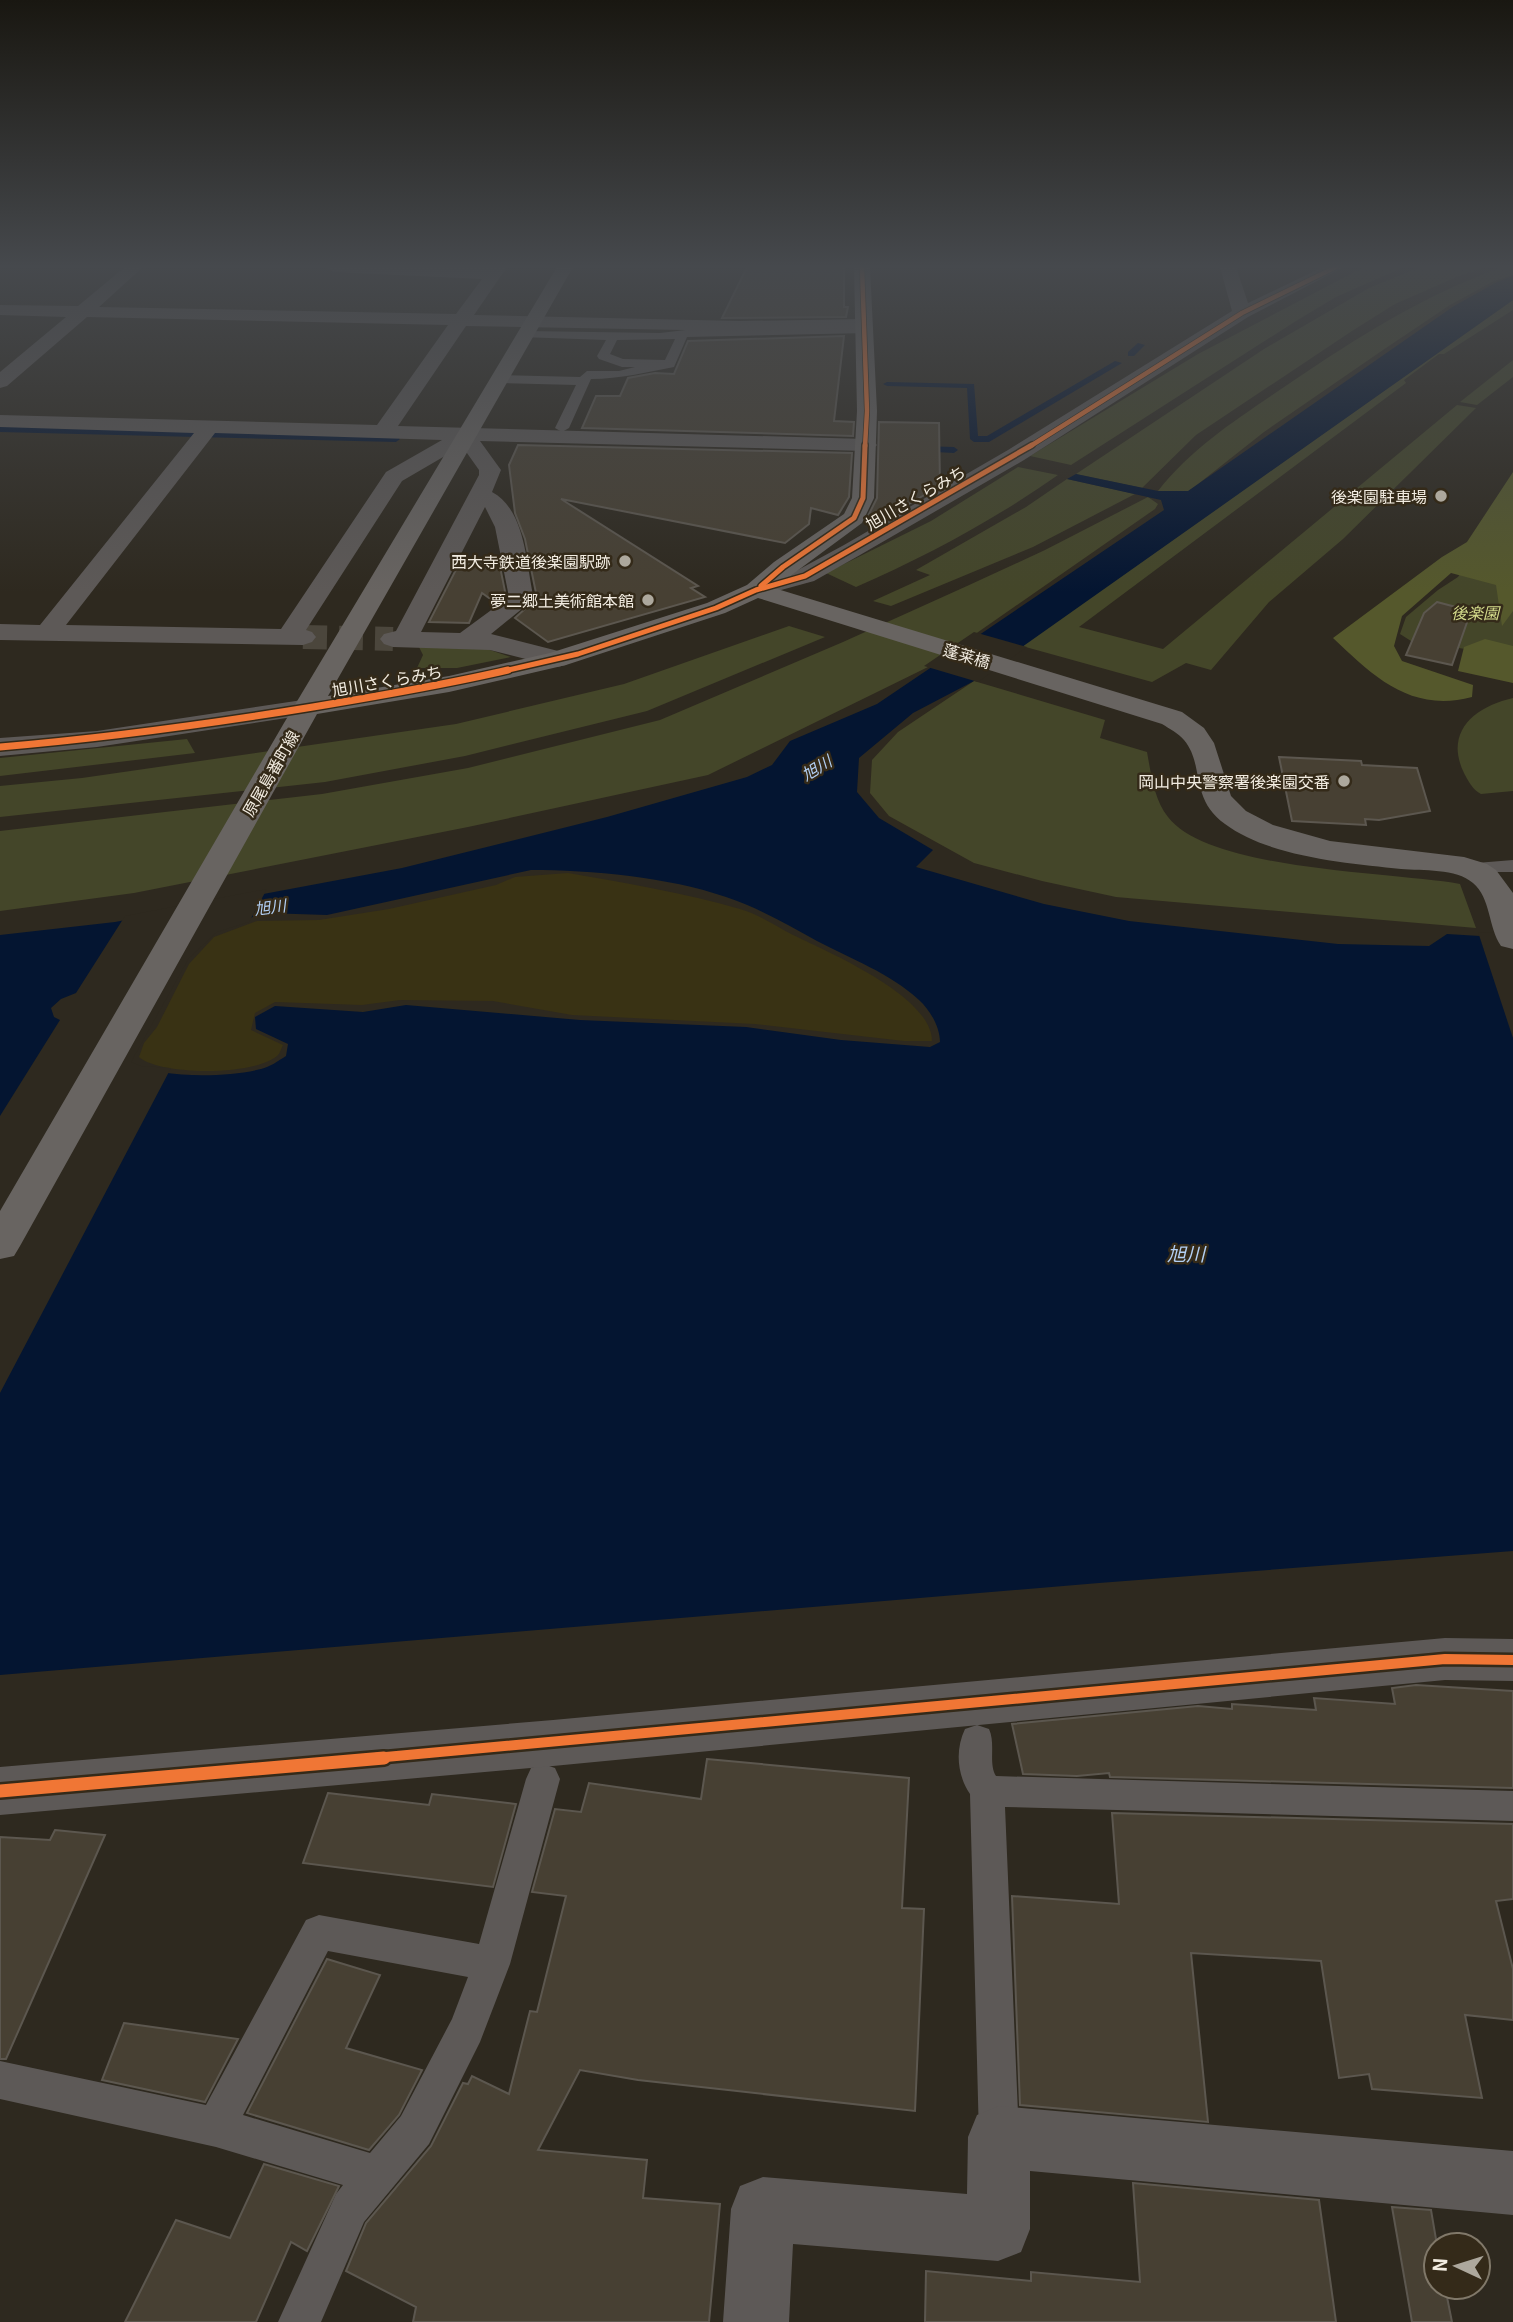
<svg xmlns="http://www.w3.org/2000/svg" width="1513" height="2322" font-family="Georgia,'Noto Sans JP',serif">
<rect width="100%" height="100%" fill="#2e291f"/>
<g fill="#444629">
<path d="M1364 267H1404L1336 297 1296 321 1071 465 1030 456 1198 354Z"/>
<path d="M1420 267H1486L1459 276 1395 304 1352 331 1196 435 1142 488 1076 474 1264 349 1369 288Z"/>
<path d="M1502 267H1513V275L1494 281 1450 305 1383 350 1264 432 1188 492 1158 491C1194 445 1242 416 1290 383 1358 337 1424 295 1502 267Z"/>
<path d="M1513 300V310L1444 354H1439L1404 380 1406 383 1079 627 1163 649 1457 405 1476 408 1343 539 1269 602 1211 670 1186 663 1152 682 1022 646Z"/>
<path d="M1513 360V377L1477 405 1460 402Z"/>
<path d="M1018 467 1058 475C994 520 927 556 856 587L826 573 931 521Z"/>
<path d="M1067 479 1135 494 1033 547 891 606 873 601 930 575 916 570 1026 507Z"/>
<path d="M1513 493V656L1411 641 1400 634 1406 617 1438 590 1458 577Z"/>
<path d="M1148 497 1158 504 1155 509 928 667 708 775 468 827 134 893 0 911V831L322 794 468 768 660 720 843 642 967 586 1045 550Z"/>
<path d="M789 626 825 637 647 711 465 756 325 782 0 817V786L82 778 456 724 624 684Z"/>
<path d="M419 647 484 648 511 657 457 668H417L423 655Z"/>
<path d="M974 681 1105 720 1100 738 1147 752C1151 773 1154 800 1168 817 1209 871 1393 872 1460 884L1476 928 1116 897 1042 881 974 863 889 816 870 793 872 760 898 732Z"/>
<path d="M1513 698V791L1481 794C1473 790 1468 781 1464 773 1444 732 1474 707 1513 698Z"/>
<path d="M187 739 195 753 0 776V758Z"/>
</g>
<g fill="#55582c">
<path d="M1513 472V611L1502 626 1496 585 1451 573 1402 616 1394 646 1402 661 1473 685 1472 697C1411 713 1374 677 1333 638L1442 557 1467 542Z"/>
<path d="M1485 639 1513 646V683L1458 671 1464 647Z"/>
</g>
<path fill="#393214" d="M568 873C625 883 685 893 740 909 758 914 776 926 793 935 828 952 932 996 932 1041H904L755 1024 572 1015 493 1001 400 1000 362 1005 275 1002 255 1013 251 1030 283 1045C281 1049 280 1053 278 1055 257 1076 160 1076 139 1057L144 1043 157 1027 189 964 214 937 257 921 319 920 389 909 496 885 515 877Z"/>
<path fill="#041531" fill-rule="evenodd" d="M1513 276V300L974 681 913 713 859 758 857 792 879 818 933 850 916 867 1044 904 1129 921 1338 944 1429 946 1447 934 1513 938V1551L1099 1583 0 1675V935L115 922 402 868 607 817 747 777 772 765 790 741 877 704 1164 510 1161 500 1067 479 1076 474 1158 491H1188L1454 306 1497 282ZM531 870C592 870 668 877 726 897 759 908 788 925 817 941 851 959 890 973 919 1000 930 1010 940 1027 940 1042L930 1047 841 1040 746 1027 580 1020 406 1005 363 1012 275 1006 255 1017 256 1029 288 1044 286 1056C278 1061 270 1067 261 1069 224 1078 162 1078 126 1063L186 956 216 929 265 913 327 915Z"/>
<g fill="#2e291f">
<path d="M974 632 1027 647 978 682 924 666Z"/>
<path d="M267 889 249 922 217 932 189 958 131 1062 141 1066 171 1068 0 1393V1116L60 1020 54 1017 51 1008 61 999 76 993 125 916Z"/>
<path d="M1478 932 1513 934V1038Z"/>
</g>
<g fill="none" stroke-linecap="round" stroke-linejoin="round">
<g fill="#041531" fill-rule="evenodd">
<path d="M1138 343 1145 345 1134 356H1128V352Z"/>
<path d="M1115 361 1122 363 989 442H974L970 439 967 388 887 386 883 384 887 382 974 384 978 436H987Z"/>
<path d="M0 426 396 436 400 439 396 442 0 432Z"/>
<path d="M920 446 954 447 958 450 954 453 917 451 916 449Z"/>
</g>
</g>
<g fill="#474033" stroke="#5c574f" stroke-width="2">
<path d="M747 267H844V307H848L846 317 722 318Z"/>
<path d="M844 336 834 421 854 422 853 436 582 428 596 396H620L628 378 655 373 674 374 688 341Z"/>
<path d="M879 422 939 423 940 486 874 524 865 522 877 498Z"/>
<path d="M518 445 852 453 849 497 838 515 811 508 809 524 785 543 561 499 698 586 691 588 705 597 548 642 515 618 537 598 525 539 515 513 509 465Z"/>
<path d="M498 557 506 596 496 603 482 593 469 623 429 622 461 560Z"/>
<path d="M1437 602 1471 611 1452 665 1406 655 1424 613Z"/>
<path d="M1279 757 1361 761 1362 765 1417 768 1430 811 1379 820 1365 819 1366 825 1292 821Z"/>
<path d="M1416 1685 1513 1691V1788L1110 1777 1109 1773 1077 1776 1023 1774 1012 1724 1198 1706 1232 1709V1704L1316 1710 1314 1698 1395 1704 1392 1688Z"/>
<path d="M707 1759 909 1778 902 1908 924 1909 915 2111 638 2080 580 2070 538 2150 647 2160 643 2198 720 2204 709 2322H413L416 2307 346 2271 366 2223 431 2146 463 2083 468 2084 472 2076 509 2094 530 2011 537 2012 566 1896 532 1892 555 1809 581 1812 589 1783 701 1799Z"/>
<path d="M328 1793 429 1805 432 1794 516 1804 493 1887 303 1863Z"/>
<path d="M1112 1813 1513 1824V1899L1496 1901 1513 1969V2020L1465 2015 1482 2098 1372 2089 1369 2074 1339 2078 1321 1961 1191 1953 1208 2122 1020 2105 1012 1896 1119 1904Z"/>
<path d="M55 1830 105 1835 6 2059H0V1837L50 1840Z"/>
<path d="M327 1959 380 1975 346 2048 422 2070 399 2115 369 2150 247 2113Z"/>
<path d="M124 2023 238 2039 205 2102 102 2080Z"/>
<path d="M264 2164 339 2186 307 2251 291 2242 256 2322H125L176 2220 230 2238Z"/>
<path d="M1133 2183 1319 2200 1336 2322H925L926 2271 1031 2281V2272L1140 2282Z"/>
<path d="M1392 2207 1431 2210 1437 2245 1436 2287H1445L1452 2322H1412Z"/>
</g>
<g fill="none" stroke-linecap="round" stroke-linejoin="round">
<path stroke="#4b463c" stroke-width="24" stroke-dasharray="24 12" stroke-linecap="butt" d="M303 637 393 639"/>
<g fill="#5d5957" fill-rule="evenodd">
<path d="M864 327 868 329V333L687 337 674 367C647 372 620 379 591 379L569 428 562 432 555 428 576 385 499 383 493 379 499 375 580 377 587 371H619L635 367H622L599 359 597 356 606 340 521 337 519 335 525 331 660 333 703 328ZM675 339 665 360 623 359 610 354 617 340Z"/>
<path d="M1513 860V872H1464L1461 868 1464 864Z"/>
<path d="M977 1725 989 1729C996 1744 988 1763 996 1776L1513 1791V1821L1005 1807 1019 2137 1013 2151 999 2157 985 2151 979 2137 970 1794C957 1775 955 1750 965 1729Z"/>
<path d="M543 1764 555 1768 560 1779 510 1964 480 2042 429 2144 364 2222 321 2322H278L336 2194 343 2185 216 2147 0 2099V2061L206 2105 306 1920 319 1915 479 1944 526 1779 531 1768ZM328 1951 468 1977 452 2019 401 2116 370 2153 243 2115Z"/>
</g>
<g fill="#5d5957" fill-rule="evenodd">
<path d="M125 267H143L99 307 456 314 482 279 333 272 325 267H507L474 315 739 321 863 319 872 324 869 328 739 331 466 326 398 426 866 439 873 441 877 445 873 449 866 451 480 441 501 470 492 492C526 510 526 565 534 599L491 634 566 653 570 659 566 665 557 667 490 650 393 647 384 644 380 639 384 634 396 631 479 475V470L462 446 402 481 306 630 312 632 316 637 312 642 303 645 0 640V624L40 625 194 433 0 427V415L377 425 448 325 87 317 7 386 0 388V372L66 317 0 315V305L78 306ZM215 433 442 440 386 472 281 629 66 625ZM485 507 495 527 509 597 460 633 421 632Z"/>
<path d="M1220 267H1236L1248 303 1323 267H1344L1248 317 1024 460 860 555 814 581 756 597 747 595 744 590 747 585 796 571 844 545 1008 450 1232 311Z"/>
<path d="M309 699 319 701 323 707 319 713 97 747 0 756V738L97 731Z"/>
<path d="M1445 1638 1513 1639V1681L1445 1680 553 1766 0 1815V1767L553 1720Z"/>
<path d="M999 2106 1513 2151V2215L1030 2171V2229L1021 2252 998 2261 793 2244 789 2322H723L731 2209 740 2186 763 2177 967 2194 968 2137 977 2115Z"/>
</g>
<path fill="#686461" fill-rule="evenodd" d="M557 267H573L328 696 449 676 550 653 707 603 747 585 774 562 844 514 852 498 857 411 854 267H870L877 411 874 498 862 523 774 588 1182 712 1204 728 1214 743 1231 796 1246 811 1273 825 1330 841 1464 857 1487 864 1496 870 1513 893V949L1501 946C1488 927 1491 898 1473 883 1456 868 1423 871 1401 869 1347 863 1269 857 1225 824 1189 798 1205 765 1184 740 1178 733 1170 729 1162 724L758 598 725 613 566 665 449 692 317 714 20 1246 14 1256 0 1259V1211L284 723Z"/>
<g stroke="#342a19" stroke-width="6">
<g id="cycleway-far4">
<path d="M862 267 867 411 865 447"/>
<path d="M1029 447 1242 313 1336 267"/>
</g>
</g>
<g stroke="#342a19" stroke-width="8">
<g id="cycleway-far3">
<path d="M761 586 783 567 854 518 863 498 865 445"/>
<path d="M500 672 578 654 716 608 756 590 805 576 1032 445"/>
</g>
</g>
<g stroke="#342a19" stroke-width="10">
<path id="cycleway-far2" d="M0 747C105 738 209 724 313 707 379 696 444 685 508 670"/>
</g>
<g stroke="#342a19" stroke-width="15">
<path id="cycleway-far1" d="M364 1759 1445 1659 1513 1660"/>
</g>
<g stroke="#342a19" stroke-width="18">
<path id="cycleway" d="M0 1791 384 1758"/>
</g>
<use href="#cycleway-far4" stroke="#f07635" stroke-width="4.5"/>
<use href="#cycleway-far3" stroke="#f07635" stroke-width="5"/>
<use href="#cycleway-far2" stroke="#f07635" stroke-width="7"/>
<use href="#cycleway-far1" stroke="#f07635" stroke-width="10"/>
<use href="#cycleway" stroke="#f07635" stroke-width="13"/>
</g>
<linearGradient id="sky" x2="0" y2="1"><stop stop-color="#191711"/><stop offset="0.45" stop-color="#46494d"/><stop offset="1" stop-color="#46494d" stop-opacity="0"/></linearGradient>
<rect width="1513" height="592" fill="url(#sky)"/>
<g fill="#ada89d" stroke="#342a19" stroke-width="2.5">
<circle cx="1441" cy="496" r="7"/>
<circle cx="625" cy="561" r="7"/>
<circle cx="648" cy="600" r="7"/>
<circle cx="1344" cy="781" r="7"/>
</g>
<g text-anchor="middle" dominant-baseline="central" stroke-width="5" stroke-linejoin="round" paint-order="stroke">
<g font-size="16" fill="#f2ece1" stroke="#342a19" text-anchor="end">
<text x="1427" y="496">後楽園駐車場</text>
<text x="611" y="561">西大寺鉄道後楽園駅跡</text>
<text x="634" y="600">夢二郷土美術館本館</text>
<text x="1330" y="781">岡山中央警察署後楽園交番</text>
</g>
<g font-size="16" fill="#f2ece1" stroke="#342a19">
<text transform="translate(915 497) rotate(-30)">旭川さくらみち</text>
<text transform="translate(967 655) rotate(16)">蓬莱橋</text>
<text transform="translate(387 680) rotate(-10)">旭川さくらみち</text>
<text transform="translate(270 773) rotate(-60)">原尾島番町線</text>
</g>
<g font-size="16" font-style="italic" fill="#d3da8b" stroke="#342a19">
<text x="1475" y="612">後楽園</text>
</g>
<g font-size="16" font-style="italic" fill="#b2cff4" stroke="#342a19">
<text transform="translate(816 767) rotate(-31)">旭川</text>
<text transform="translate(270 906) rotate(-7)">旭川</text>
</g>
<g font-size="19" font-style="italic" fill="#b2cff4" stroke="#342a19">
<text x="1186" y="1252">旭川</text>
</g>
</g>
<g transform="translate(1457 2266) rotate(274)"><circle r="33" fill="#342a19" stroke="#807869" stroke-width="2"/>
<path d="M0-5L12 26L0 18L-12 26Z" fill="#ada89d"/>
<text y="-10" font-size="19" font-weight="bold" text-anchor="middle" fill="#f2ece1">N</text>
</g>
</svg>
